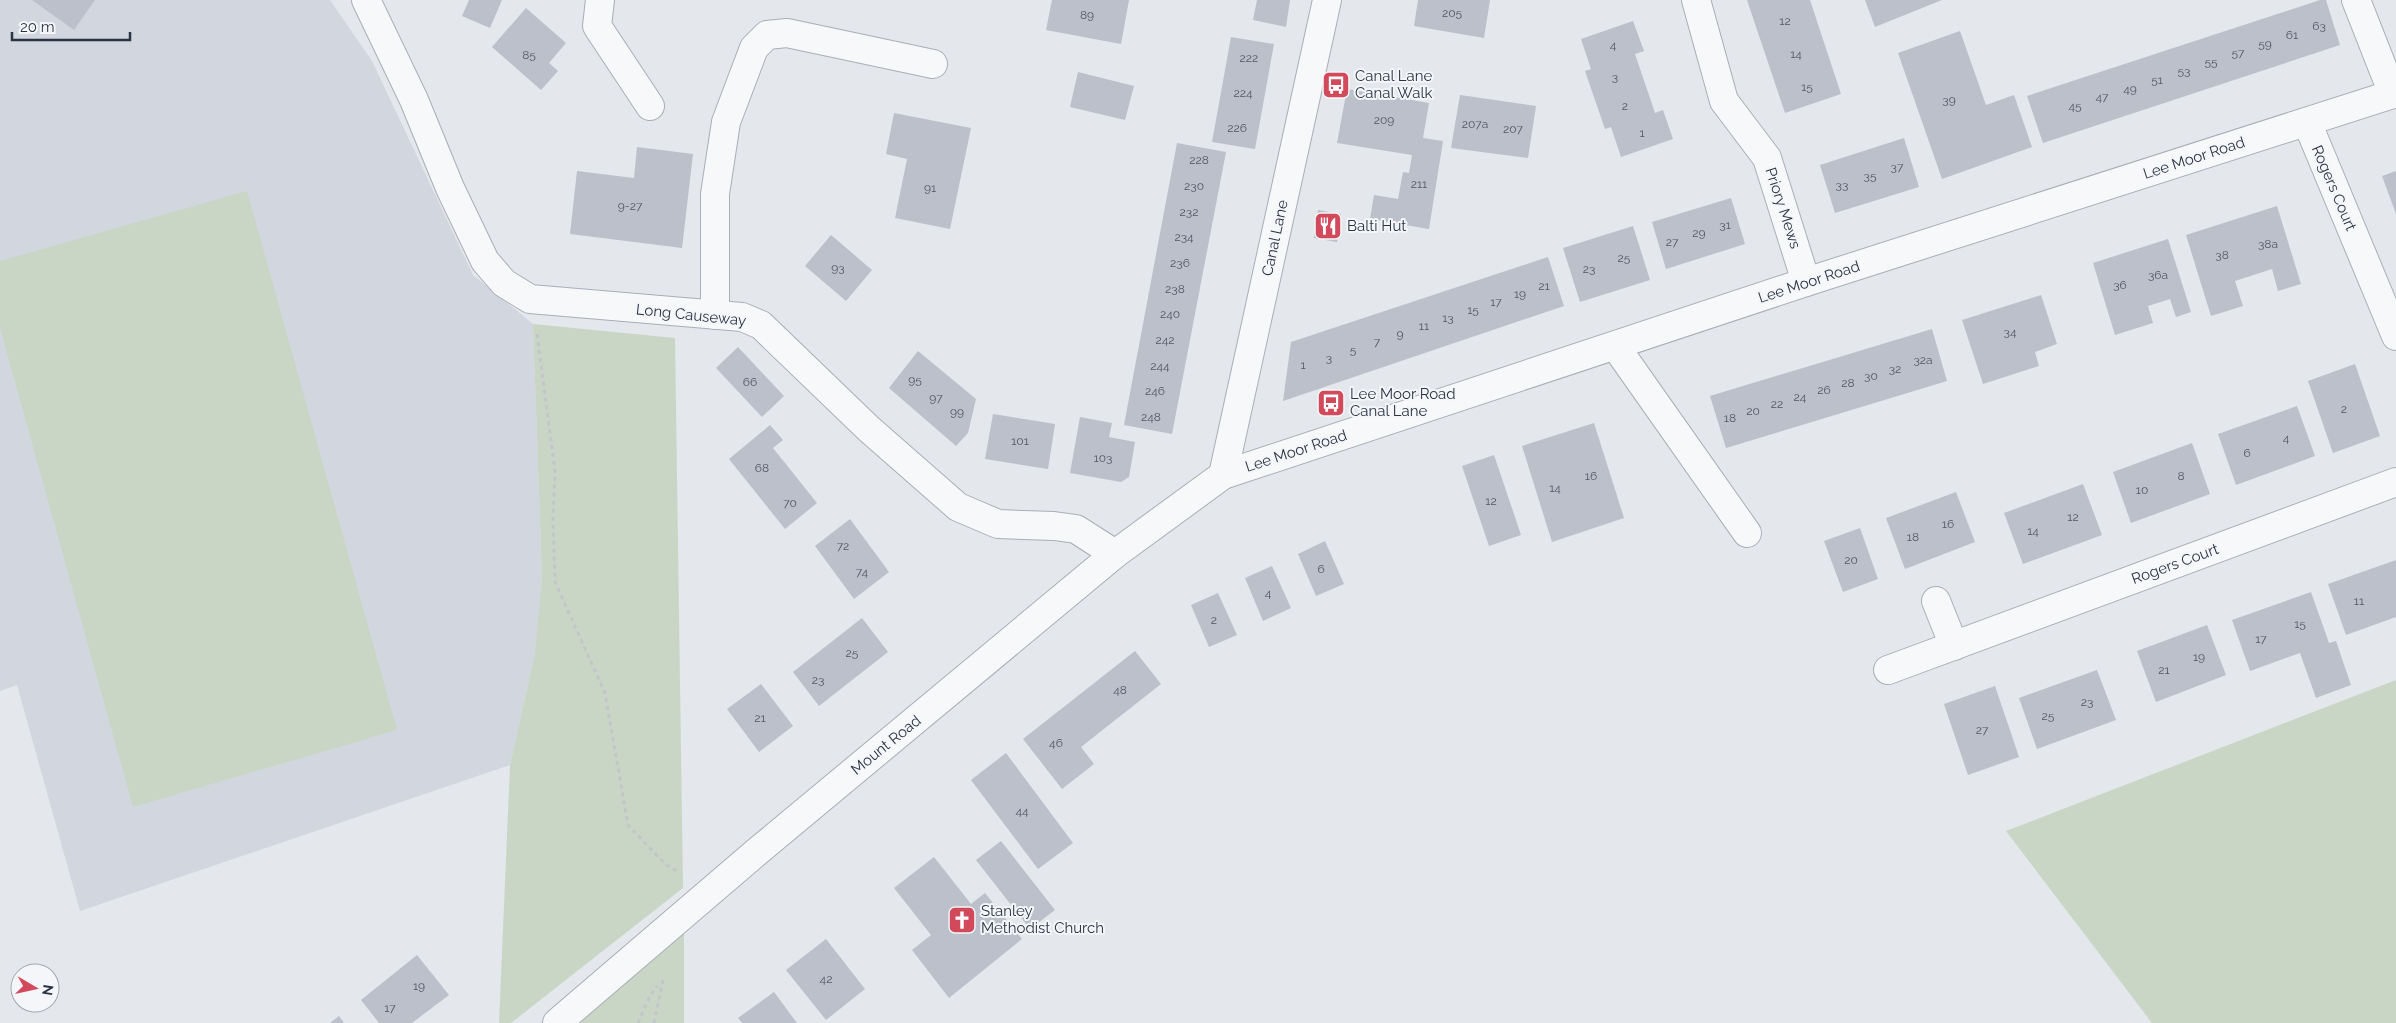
<svg xmlns="http://www.w3.org/2000/svg" width="2396" height="1023" font-family="Raleway,sans-serif">
<rect width="100%" height="100%" fill="#e4e7ec"/>
<path fill="#d2d6de" d="M0 0H330L372 61 473 275 533 324 542 580 540 618 535 653 510 765 80 911 17 685 0 691Z"/>
<g fill="#c9d6c5">
<path d="M247 191 397 730 133 807 0 328V261Z"/>
<path d="M533 324 675 338 683 888 511 1023H499L510 765 535 653 542 580Z"/>
<path d="M2396 680V1023H2152L2006 831Z"/>
<path d="M684 914V1023H557Z"/>
</g>
<g fill="#bbc0ca">
<path d="M32 0H95L74 30Z"/>
<path d="M469 0H502L490 28 462 16Z"/>
<path d="M1052 0H1129L1121 44 1046 30Z"/>
<path d="M1257 0H1290L1286 27 1253 20Z"/>
<path d="M1418 0H1490L1484 38 1414 26Z"/>
<path d="M1747 0H1810L1841 94 1785 113Z"/>
<path d="M1865 0H1942L1875 27Z"/>
<path d="M2320 0H2326L2340 45 2043 143 2027 96Z"/>
<path d="M526 8 566 43 549 63 558 71 541 90 492 47Z"/>
<path d="M1633 21 1644 51 1635 54 1655 113 1663 110 1673 139 1621 157 1611 127 1605 129 1585 71 1591 69 1581 39Z"/>
<path d="M1960 31 1986 105 2014 95 2032 147 1942 179 1898 53Z"/>
<path d="M1231 37 1274 44 1255 149 1212 142Z"/>
<path d="M1078 72 1134 86 1125 120 1070 107Z"/>
<path d="M1347 89 1429 103 1423 138 1443 141 1429 229 1370 219 1374 195 1398 199 1403 172 1409 173 1412 155 1337 143Z"/>
<path d="M1460 95 1536 106 1528 158 1451 148Z"/>
<path d="M894 113 971 128 950 229 895 218 907 159 886 154Z"/>
<path d="M1904 138 1919 187 1835 213 1820 165Z"/>
<path d="M1177 143 1226 152 1172 434 1124 425Z"/>
<path d="M637 147 693 154 682 248 570 234 577 171 634 178Z"/>
<path d="M2396 171V214L2382 176Z"/>
<path d="M1731 198 1745 244 1666 269 1652 222Z"/>
<path d="M2277 206 2301 284 2278 291 2272 269 2235 281 2243 306 2211 316 2186 235Z"/>
<path d="M1318 210 1341 214 1337 242 1314 238Z"/>
<path d="M1633 226 1650 280 1580 302 1563 248Z"/>
<path d="M831 235 872 270 846 301 805 266Z"/>
<path d="M2168 239 2191 312 2176 317 2170 299 2148 306 2153 323 2115 335 2093 263Z"/>
<path d="M1548 257 1564 306 1283 401 1291 342Z"/>
<path d="M2041 295 2057 344 2035 352 2039 366 1983 384 1962 320Z"/>
<path d="M1932 329 1947 381 1726 448 1710 396Z"/>
<path d="M738 347 784 396 762 417 716 368Z"/>
<path d="M918 351 976 399 968 433 956 446 889 388Z"/>
<path d="M2355 364 2380 436 2333 453 2308 381Z"/>
<path d="M2297 406 2315 456 2236 485 2218 434Z"/>
<path d="M993 414 1055 424 1048 469 985 459Z"/>
<path d="M1080 417 1112 423 1109 437 1135 442 1129 477 1121 482 1070 473Z"/>
<path d="M1594 423 1624 518 1552 542 1522 446Z"/>
<path d="M770 425 783 440 773 448 817 503 785 529 729 459Z"/>
<path d="M2192 443 2210 494 2131 523 2113 472Z"/>
<path d="M1494 455 1521 535 1489 546 1462 466Z"/>
<path d="M2083 484 2102 535 2023 564 2004 513Z"/>
<path d="M1956 492 1975 542 1905 569 1886 518Z"/>
<path d="M850 519 889 572 854 599 815 546Z"/>
<path d="M1860 528 1878 579 1843 592 1824 541Z"/>
<path d="M1325 541 1344 584 1316 596 1298 554Z"/>
<path d="M2396 560V617L2346 635 2328 584Z"/>
<path d="M1272 566 1291 608 1263 621 1245 578Z"/>
<path d="M2311 592 2329 643 2336 641 2351 685 2316 698 2300 653 2250 671 2232 620Z"/>
<path d="M1218 593 1237 635 1209 647 1191 605Z"/>
<path d="M862 618 888 652 819 706 793 672Z"/>
<path d="M2207 625 2226 675 2156 702 2137 651Z"/>
<path d="M1135 651 1161 684 1081 747 1094 764 1062 789 1023 739Z"/>
<path d="M2097 670 2116 720 2037 749 2019 698Z"/>
<path d="M761 684 793 726 759 752 727 709Z"/>
<path d="M1995 686 2019 757 1968 775 1944 704Z"/>
<path d="M1006 753 1073 843 1038 869 971 780Z"/>
<path d="M1001 841 1055 910 1030 929 976 860Z"/>
<path d="M934 857 971 904 985 893 1022 939 949 998 912 950 931 935 894 888Z"/>
<path d="M826 939 865 989 826 1020 786 970Z"/>
<path d="M417 955 449 995 412 1023H379L361 1000Z"/>
<path d="M774 992 797 1023H742L738 1018Z"/>
<path d="M339 1016 344 1023H330Z"/>
</g>
<g fill="none" stroke-linecap="round" stroke-linejoin="round">
<g stroke="#a9aeb7" stroke-width="30">
<g id="minor">
<path d="M366 0 414 100 450 188 485 261 504 283 530 299 742 317 761 325 869 429 958 507 998 524 1054 526 1076 529 1115 554"/>
<path d="M600 0 597 26 650 106"/>
<path d="M1696 0 1724 101 1767 158 1806 282"/>
<path d="M2356 0 2393 94"/>
<path d="M2307 122 2396 336"/>
<path d="M715 315V194L726 122 754 48 767 35 787 33 933 64"/>
<path d="M1616 347 1747 533"/>
<path d="M1223 475 1327 0"/>
<path d="M1936 601 1954 646"/>
<path d="M1888 670 2396 482"/>
<path d="M557 1023 759 850 1115 554 1223 475 1806 282 2396 93"/>
</g>
</g>
<g stroke="#c2c5cb" stroke-width="3" stroke-dasharray="4 4" stroke-linecap="butt">
<path d="M537 334 555 471 553 521 555 582 605 693 628 825 665 864 680 873"/>
<path d="M638 1023 649 998 657 986"/>
<path d="M654 1023 663 980"/>
</g>
<use href="#minor" stroke="#f7f8fa" stroke-width="28"/>
</g>
<defs>
<g id="bus-square" transform="scale(1.4375)"><rect x="-9" y="-9" width="18" height="18" rx="4" fill="#d1495b" stroke="#f4f6f9"/><path d="M-5-6H5V4H4V6H2V4H-2V6H-4V4H-5ZM-3.5-4V0h7V-4ZM-3.5 1.2v1.5H-2V1.2ZM2 1.2v1.5H3.5V1.2Z" fill="#fff"/></g>
<g id="restaurant-square" transform="scale(1.4375)"><rect x="-9" y="-9" width="18" height="18" rx="4" fill="#d1495b" stroke="#f4f6f9"/><path d="M-5-6h1v4h1v-4h1v4h1v-4h1v5L-1.5 .5V6h-2V.5L-5-1ZM5-6V6H3V1.5H1.5Q1.5-4 5-6Z" fill="#fff"/></g>
<g id="church-square" transform="scale(1.4375)"><rect x="-9" y="-9" width="18" height="18" rx="4" fill="#d1495b" stroke="#f4f6f9"/><path d="M-1.2-6h2.4v3.5h3.3v2.4h-3.3V6h-2.4V-.1h-3.3v-2.4h3.3Z" fill="#fff"/></g>
</defs>
<g fill-rule="evenodd">
<use href="#bus-square" x="1336" y="85"/>
<use href="#restaurant-square" x="1328" y="226"/>
<use href="#bus-square" x="1331" y="403"/>
<use href="#church-square" x="962" y="920"/>
</g>
<g text-anchor="middle" dominant-baseline="central" stroke-width="4" stroke-linejoin="round" paint-order="stroke">
<g font-size="12" fill="#4f5766">
<text x="1452" y="13">205</text>
<text x="1087" y="15">89</text>
<text x="1785" y="21">12</text>
<text x="2319" y="26">63</text>
<text x="2292" y="35">61</text>
<text x="2265" y="44">59</text>
<text x="1613" y="45">4</text>
<text x="2238" y="53">57</text>
<text x="1796" y="54">14</text>
<text x="529" y="55">85</text>
<text x="1249" y="58">222</text>
<text x="2211" y="62">55</text>
<text x="2184" y="71">53</text>
<text x="1615" y="77">3</text>
<text x="2157" y="80">51</text>
<text x="1807" y="87">15</text>
<text x="2130" y="89">49</text>
<text x="1243" y="93">224</text>
<text x="2102" y="97">47</text>
<text x="1949" y="100">39</text>
<text x="1625" y="106">2</text>
<text x="2075" y="106">45</text>
<text x="1384" y="120">209</text>
<text x="1475" y="124">207a</text>
<text x="1237" y="128">226</text>
<text x="1513" y="129">207</text>
<text x="1642" y="133">1</text>
<text x="1199" y="160">228</text>
<text x="1897" y="167">37</text>
<text x="1870" y="176">35</text>
<text x="1419" y="184">211</text>
<text x="1842" y="185">33</text>
<text x="1194" y="186">230</text>
<text x="930" y="188">91</text>
<text x="630" y="206">9-27</text>
<text x="1189" y="212">232</text>
<text x="1725" y="225">31</text>
<text x="1699" y="233">29</text>
<text x="1184" y="237">234</text>
<text x="1672" y="242">27</text>
<text x="2268" y="244">38a</text>
<text x="2222" y="255">38</text>
<text x="1624" y="258">25</text>
<text x="1180" y="263">236</text>
<text x="838" y="268">93</text>
<text x="1589" y="269">23</text>
<text x="2158" y="275">36a</text>
<text x="2120" y="285">36</text>
<text x="1544" y="286">21</text>
<text x="1175" y="289">238</text>
<text x="1520" y="294">19</text>
<text x="1496" y="302">17</text>
<text x="1473" y="310">15</text>
<text x="1170" y="314">240</text>
<text x="1448" y="318">13</text>
<text x="1424" y="326">11</text>
<text x="2010" y="332">34</text>
<text x="1400" y="334">9</text>
<text x="1165" y="340">242</text>
<text x="1377" y="342">7</text>
<text x="1353" y="350">5</text>
<text x="1329" y="358">3</text>
<text x="1923" y="360">32a</text>
<text x="1303" y="365">1</text>
<text x="1160" y="366">244</text>
<text x="1895" y="369">32</text>
<text x="1871" y="376">30</text>
<text x="915" y="380">95</text>
<text x="750" y="382">66</text>
<text x="1848" y="383">28</text>
<text x="1824" y="390">26</text>
<text x="1155" y="391">246</text>
<text x="1800" y="397">24</text>
<text x="936" y="398">97</text>
<text x="1777" y="404">22</text>
<text x="2344" y="409">2</text>
<text x="1753" y="411">20</text>
<text x="957" y="412">99</text>
<text x="1151" y="417">248</text>
<text x="1730" y="418">18</text>
<text x="2286" y="438">4</text>
<text x="1020" y="441">101</text>
<text x="2247" y="453">6</text>
<text x="1103" y="458">103</text>
<text x="762" y="468">68</text>
<text x="1591" y="476">16</text>
<text x="2181" y="476">8</text>
<text x="1555" y="488">14</text>
<text x="2142" y="490">10</text>
<text x="1491" y="501">12</text>
<text x="790" y="503">70</text>
<text x="2073" y="517">12</text>
<text x="1948" y="524">16</text>
<text x="2033" y="531">14</text>
<text x="1913" y="537">18</text>
<text x="843" y="546">72</text>
<text x="1851" y="560">20</text>
<text x="1321" y="569">6</text>
<text x="862" y="572">74</text>
<text x="1268" y="593">4</text>
<text x="2359" y="601">11</text>
<text x="1214" y="620">2</text>
<text x="2300" y="624">15</text>
<text x="2261" y="639">17</text>
<text x="852" y="653">25</text>
<text x="2199" y="657">19</text>
<text x="2164" y="670">21</text>
<text x="818" y="680">23</text>
<text x="1120" y="690">48</text>
<text x="2087" y="702">23</text>
<text x="2048" y="716">25</text>
<text x="760" y="718">21</text>
<text x="1982" y="730">27</text>
<text x="1056" y="743">46</text>
<text x="1022" y="811">44</text>
<text x="826" y="979">42</text>
<text x="419" y="986">19</text>
<text x="390" y="1008">17</text>
</g>
<g font-size="15" fill="#2b3445" stroke="#f4f6f9" text-anchor="start">
<text x="1355" y="76">Canal Lane<tspan x="1355" dy="17">Canal Walk</tspan></text>
<text x="1347" y="226">Balti Hut</text>
<text x="1350" y="394">Lee Moor Road<tspan x="1350" dy="17">Canal Lane</tspan></text>
<text x="981" y="911">Stanley<tspan x="981" dy="17">Methodist Church</tspan></text>
</g>
<g font-size="15" fill="#2b3445" stroke="#f4f6f9">
<text transform="translate(2194 158) rotate(-18)">Lee Moor Road</text>
<text transform="translate(2334 188) rotate(67)">Rogers Court</text>
<text transform="translate(1783 208) rotate(72)">Priory Mews</text>
<text transform="translate(1275 238) rotate(-78)">Canal Lane</text>
<text transform="translate(1809 282) rotate(-18)">Lee Moor Road</text>
<text transform="translate(691 315) rotate(6)">Long Causeway</text>
<text transform="translate(1296 451) rotate(-18)">Lee Moor Road</text>
<text transform="translate(2175 564) rotate(-20)">Rogers Court</text>
<text transform="translate(886 745) rotate(-39)">Mount Road</text>
</g>
</g>
<g transform="translate(35 988) rotate(99)"><circle r="24" fill="#f4f6f9" stroke="#a4a8b1"/>
<path d="M0-4L9 19L0 12L-9 19Z" fill="#d1495b"/>
<text y="-8" font-size="14" font-weight="bold" text-anchor="middle" fill="#2b3445">N</text>
</g>
<path d="M12 32v8h118v-8" fill="none" stroke="#2b3445" stroke-width="2.5"/>
<text x="20" y="32" font-size="15" fill="#2b3445" stroke="#f4f6f9" stroke-width="4" paint-order="stroke">20 m</text>
</svg>
